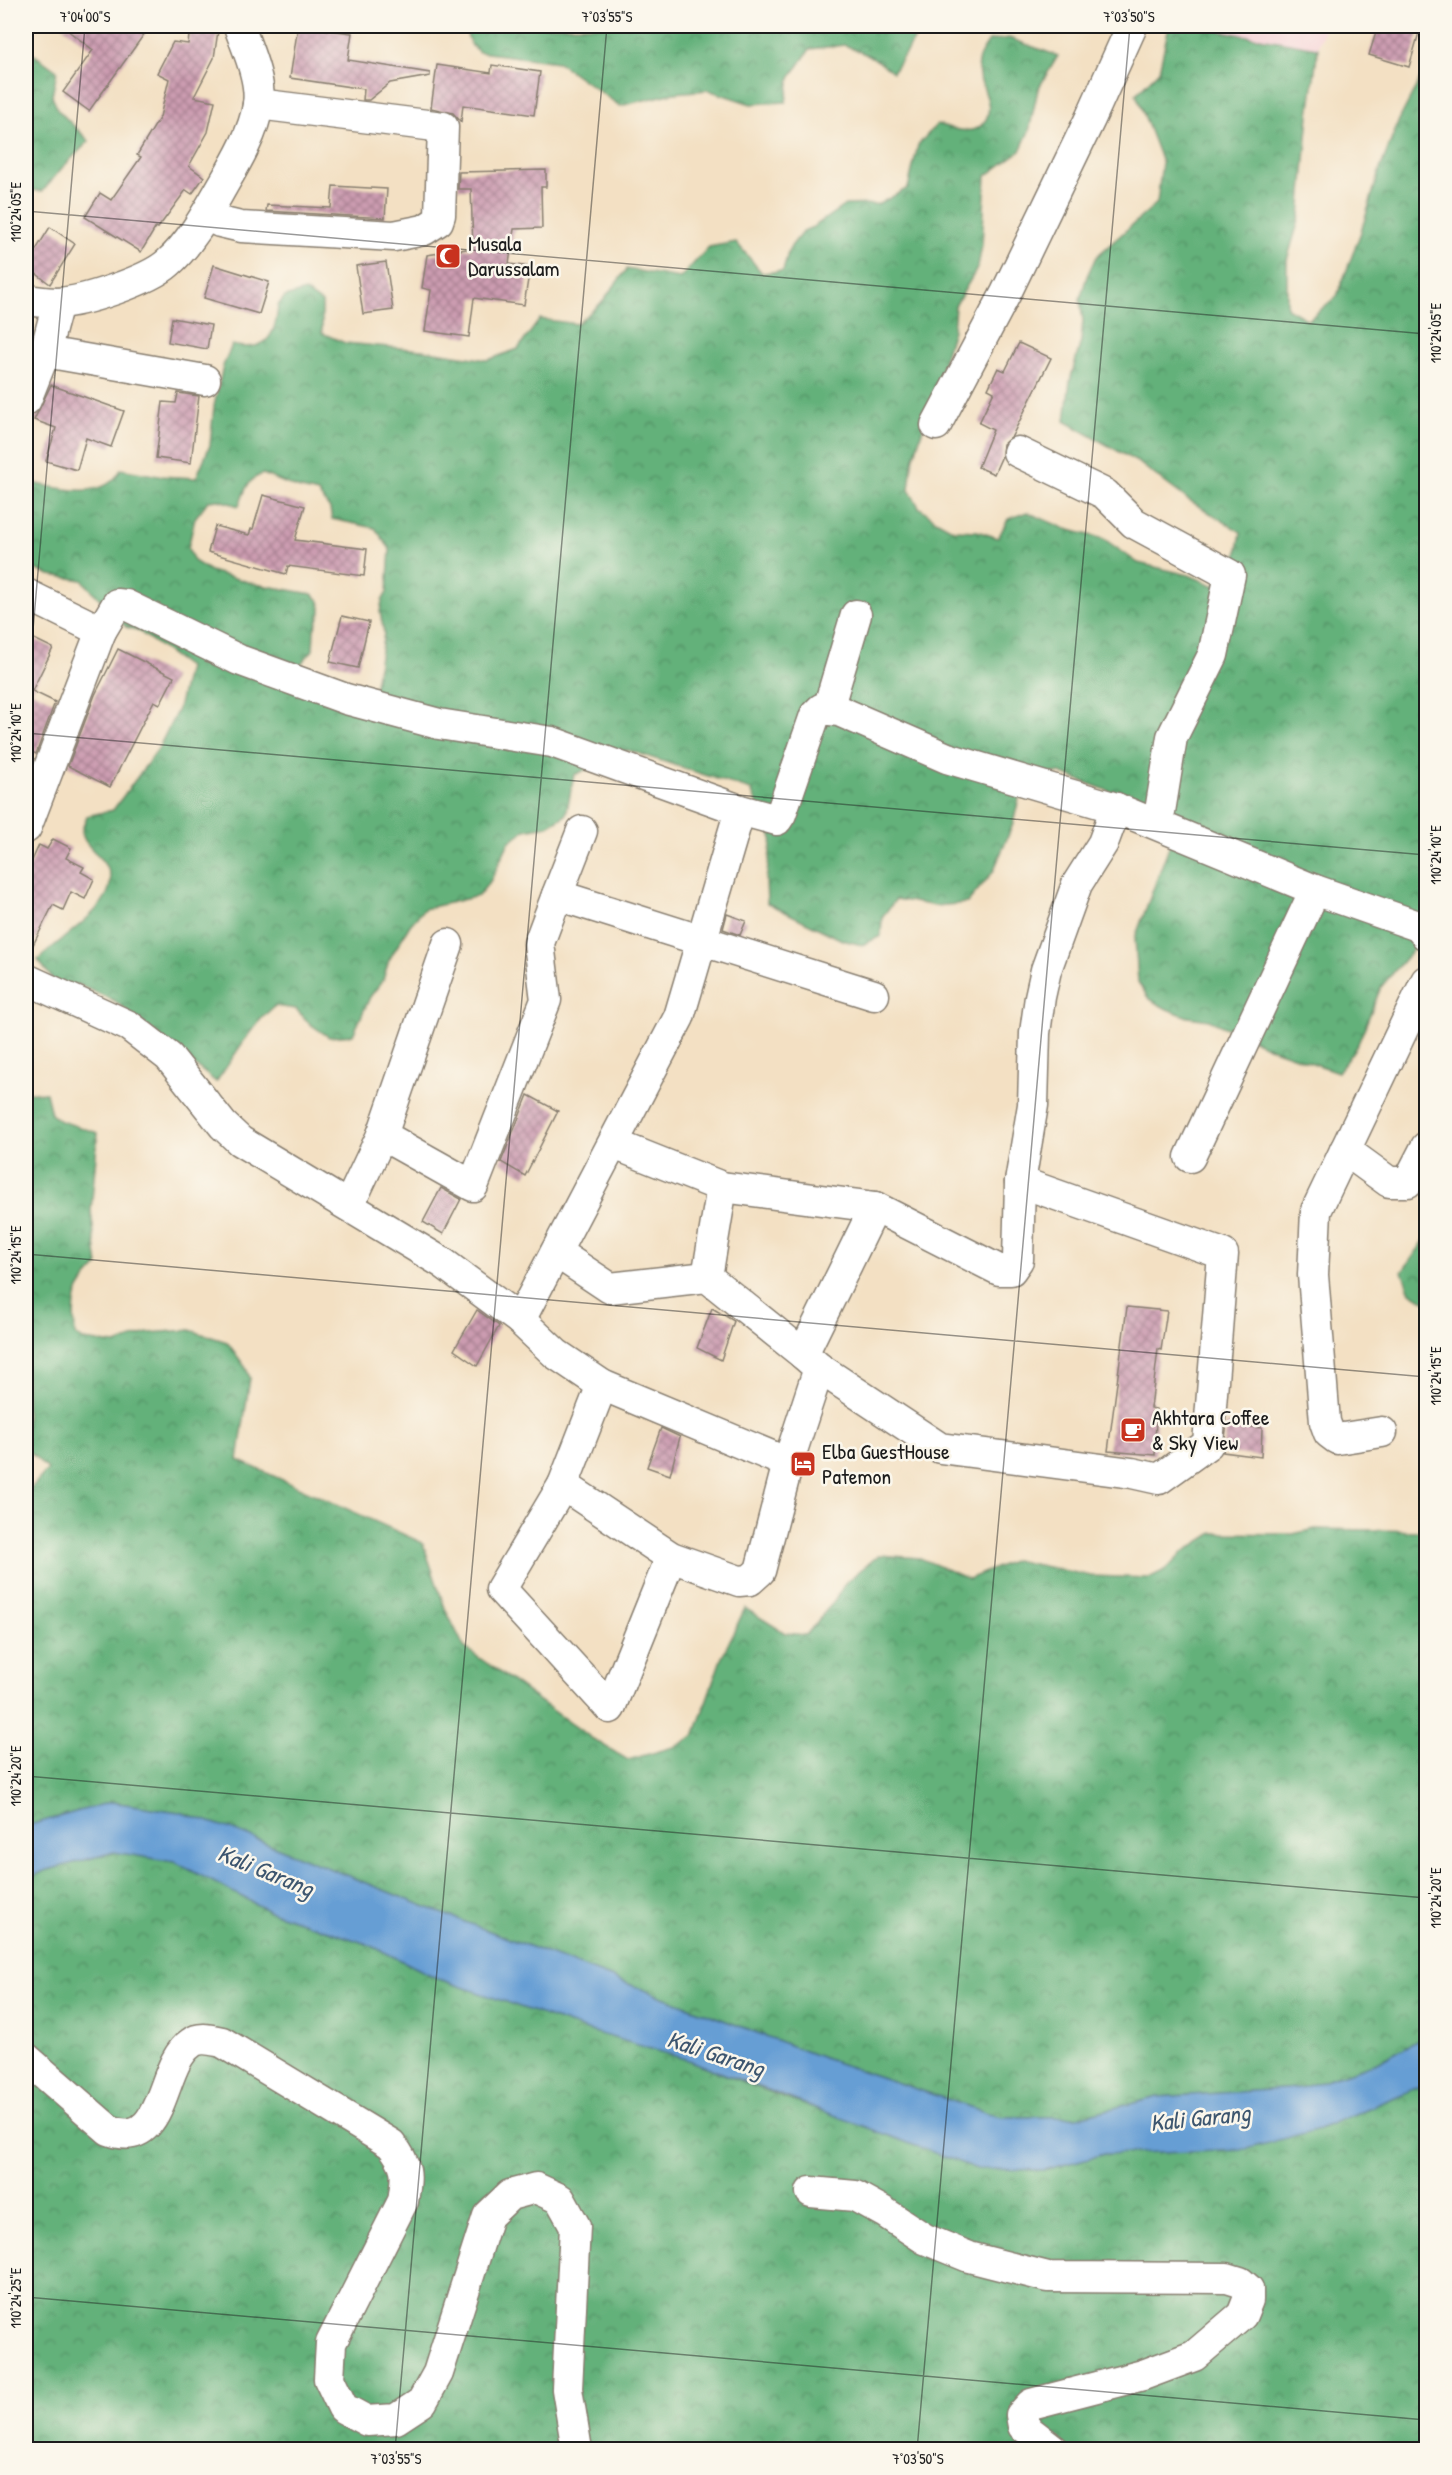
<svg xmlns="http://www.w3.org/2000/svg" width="1452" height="2475" font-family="'Patrick Hand',sans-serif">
<defs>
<pattern id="forest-crowns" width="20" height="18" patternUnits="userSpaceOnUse" patternTransform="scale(1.5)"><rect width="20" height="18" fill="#63b17a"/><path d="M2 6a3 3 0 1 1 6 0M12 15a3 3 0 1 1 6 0" fill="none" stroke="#518f63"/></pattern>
<pattern id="building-cross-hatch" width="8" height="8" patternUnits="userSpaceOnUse" patternTransform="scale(1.5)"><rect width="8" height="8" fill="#cc9cb1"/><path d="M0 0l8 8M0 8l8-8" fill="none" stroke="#a57e8f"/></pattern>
</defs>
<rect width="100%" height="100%" fill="#fbf7ec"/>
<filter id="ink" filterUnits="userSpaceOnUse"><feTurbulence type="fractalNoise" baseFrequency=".0167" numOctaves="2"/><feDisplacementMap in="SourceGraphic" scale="12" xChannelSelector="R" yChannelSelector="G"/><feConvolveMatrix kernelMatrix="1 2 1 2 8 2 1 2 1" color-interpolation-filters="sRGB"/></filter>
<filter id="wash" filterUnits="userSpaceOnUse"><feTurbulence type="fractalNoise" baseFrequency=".008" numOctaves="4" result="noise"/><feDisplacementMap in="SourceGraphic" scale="24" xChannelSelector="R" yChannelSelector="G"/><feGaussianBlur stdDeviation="1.35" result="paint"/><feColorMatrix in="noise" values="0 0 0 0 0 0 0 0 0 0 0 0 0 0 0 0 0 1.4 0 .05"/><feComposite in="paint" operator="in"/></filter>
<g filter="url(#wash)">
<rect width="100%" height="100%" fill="#f3e0c3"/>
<path fill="#f6cfd6" d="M1190 26H1325L1318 48Z"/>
<g fill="url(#forest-crowns)" stroke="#40664b" stroke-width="1.5" fill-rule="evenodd">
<path d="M464 26H923L893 72 872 57 845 45 810 49 790 78 786 102 751 104 708 90 674 93 620 106 558 62 479 52 471 45Z"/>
<path d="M1169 26H1190L1318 48 1309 115 1300 216 1287 260V308L1308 320 1337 296 1361 232 1379 172 1399 120 1426 68V934L1381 987 1358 1044 1338 1072 1273 1049 1209 1020 1188 1017 1167 1009 1149 999 1138 982 1135 938 1180 817 1060 773H1039L1022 785 1013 824 993 872 967 903 936 906 896 899 882 917 881 936 862 945 842 940 767 903 766 880 772 838 751 790 628 750 574 775 566 815 548 826 525 830 509 842 491 880 478 896 424 909 410 925 389 960 383 980 370 997 353 1035 329 1037 310 1024 296 1009 275 1006C251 1025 235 1056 216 1082L115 1001 77 984 61 990 38 960C58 940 93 919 106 896 124 863 81 851 82 830 83 826 86 820 87 816L113 810 158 749 178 709 188 667 137 630 126 627 82 580 50 575 26 566V495L33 483C60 489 106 501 121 469L159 476 196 478 210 445 214 406 223 366 232 345C267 353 276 335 278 305L285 297 305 291 322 303V333L345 343 422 350 488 360 518 349 540 319 577 324 602 302 627 269 680 278 709 247 736 242 762 273 783 271 789 249 803 231 813 227 845 205 879 204 908 188 918 145 937 124C952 128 974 138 985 121 997 102 975 81 978 62 979 54 985 47 989 41L1009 38 1058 56 1038 89 1029 131 1020 151 986 176 982 245 978 267 955 306 953 330 912 464 909 489 919 507 936 520 954 530 977 531 998 538 1008 519 1027 512 1066 529 1104 539 1138 563 1189 575 1215 586 1237 555 1241 532 1187 499 1139 463 1065 421 1070 381 1081 341 1083 321 1080 299 1087 276 1096 257 1157 203 1162 162 1136 94 1159 71ZM263 474 297 488 318 493 330 509 332 519 375 528 390 549 387 592 382 601 380 612 384 633 371 708 298 667 313 650 314 630 321 612 320 601 312 594 255 584 210 571 194 561 188 548 195 518 208 501 219 500 239 506C245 491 247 479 263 474Z"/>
<path d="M26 51 36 56 57 71 52 96 58 110 89 141 62 168 43 191 26 190Z"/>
<path d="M28 1092 46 1093 51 1114 61 1121 98 1133 91 1211 98 1266C73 1290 73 1300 75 1334L83 1340 115 1344 148 1333 190 1330 227 1342 246 1368 250 1378 238 1460 423 1543 445 1608 464 1647 593 1739 628 1760 677 1746 694 1736 721 1659 745 1608 785 1633 806 1635 834 1601 846 1582 879 1555 920 1558 969 1579 1014 1560 1091 1576 1149 1578 1167 1569 1183 1552 1213 1533 1293 1534 1315 1529 1426 1531V2036L1377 2063 1301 2088 1158 2097 1078 2117H1000L826 2059 436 1911 228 1828 179 1812 111 1802 26 1826V1494L48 1469 26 1449V1094Z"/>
<path d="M1426 1238V1302L1410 1292 1402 1272Z"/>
<path d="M114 1852 175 1862 269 1911 370 1945 439 1979 587 2030 685 2059 784 2098 851 2120 1044 2170 1104 2154 1319 2129 1426 2084V2449L26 2450V1880L44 1871Z"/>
</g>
<path fill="#669ed4" stroke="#415d78" stroke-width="1.5" d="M111 1802 179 1812 228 1828 436 1911 826 2059 1000 2117H1078L1158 2097 1301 2088 1377 2063 1426 2036V2084L1319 2129 1246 2149 1104 2154 1044 2170 977 2169 685 2059 587 2030 439 1979 370 1945 269 1911 175 1862 114 1852 44 1871 26 1880V1826Z"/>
<g id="blocks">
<g fill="url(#building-cross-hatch)">
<path d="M62 26H150L89 111 63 92 93 50Z"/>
<path d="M298 26 352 33 348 60 430 73V76L390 83 369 100H363L364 89 290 78Z"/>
<path d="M1378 26H1421L1409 67 1369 55Z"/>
<path d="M190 27 218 31 214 58 194 97 215 101 208 132 189 166 204 177 192 194 186 190 158 228 156 227 141 252 85 217 100 193 111 200 141 157 137 155 160 117 169 79 157 73 173 42 188 44Z"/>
<path d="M437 65 491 73 492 65 540 72 534 115 463 105 461 122 453 113 431 108Z"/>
<path d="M546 170V187H541L542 228 514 229 509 264 530 267 524 305 474 298 469 337 425 331 431 290 422 288 427 255 473 248 471 189H458L459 172Z"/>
<path d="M333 186 387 189 385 218 266 211 267 205 331 208Z"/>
<path d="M50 227 75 244 50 284 26 266Z"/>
<path d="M386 262 393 310 363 314 356 266Z"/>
<path d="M214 265 269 282 259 314 204 298Z"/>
<path d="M172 318 211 325 207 349 168 342Z"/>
<path d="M1019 343 1051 358 1012 436 1003 444 1002 456 994 474 978 467 993 430 979 423 994 392 988 389 998 368 1005 371Z"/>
<path d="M51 385 124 411 111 447 86 438 77 470 46 461 56 428 34 420Z"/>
<path d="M178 393 199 396 191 463 156 458 163 402 176 403Z"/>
<path d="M263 495 305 506 295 540 367 549 364 576 288 566 286 574 208 552 215 526 249 535 251 529H253Z"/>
<path d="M342 616 369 622 358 668 330 662Z"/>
<path d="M26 635 53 648 32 691 55 702 36 754 26 749Z"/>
<path d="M118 649 174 677 160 704 154 701 110 787 68 766 95 695Z"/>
<path d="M53 839 71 848 66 858 84 867 81 872 94 879 85 899 71 892 63 910 53 905 26 959V874L39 845 47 849Z"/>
<path d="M727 914 746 921 740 935 723 929Z"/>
<path d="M528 1095 558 1111 525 1176 501 1162Z"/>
<path d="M441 1188 461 1199 443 1234 423 1222Z"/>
<path d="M1127 1307 1167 1311 1161 1350 1158 1349 1151 1408 1156 1409 1155 1455 1108 1451Z"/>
<path d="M712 1308 734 1321 721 1360 697 1348Z"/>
<path d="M477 1310 499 1326 477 1366 454 1350Z"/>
<path d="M1227 1424 1262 1428 1261 1457 1223 1452Z"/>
<path d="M661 1428 680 1437 670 1475 647 1467Z"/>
</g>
</g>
</g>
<g filter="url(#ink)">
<use href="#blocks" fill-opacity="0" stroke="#887e70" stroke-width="1.5"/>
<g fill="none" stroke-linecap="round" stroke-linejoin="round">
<g stroke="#887e70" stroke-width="33">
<g id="minor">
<path d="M206 215 220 222 241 227 394 236 424 230 438 221 440 215 443 127 258 104"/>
<path d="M26 300C36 301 47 303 57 303 84 302 149 280 168 263 191 243 208 211 223 185 237 161 254 132 258 105 262 80 247 49 239 26"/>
<path d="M45 352 205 380"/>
<path d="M26 400 45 352 58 303"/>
<path d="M936 425 1006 293 1090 119 1132 26"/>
<path d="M1018 452 1105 494 1134 523 1230 575 1213 655 1172 737 1158 824"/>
<path d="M26 594 101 631 26 828"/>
<path d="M101 631 117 604 126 605 239 660 346 699 439 724 552 742 740 810 679 1017 520 1320"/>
<path d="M828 709 856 615"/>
<path d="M740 810 777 820 781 814 815 715 821 709 839 711 947 758 1116 808"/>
<path d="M557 895 582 831"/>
<path d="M26 979 129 1026 169 1057 223 1125 240 1141 443 1263 520 1320 556 1354 602 1385 788 1463 819 1368 803 1354 875 1207 999 1270H1011L1018 1260 1020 1182 1033 1105 1035 1033 1040 997 1046 970 1077 884 1103 843 1116 808 1315 890 1418 926 1426 935"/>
<path d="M382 1135 448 944"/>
<path d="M614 1144 722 1187 875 1207"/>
<path d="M1345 1150 1389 1182H1408L1426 1147"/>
<path d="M1190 1157 1315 890"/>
<path d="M349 1205 382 1135 473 1186 546 1000 539 943 557 895 874 995"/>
<path d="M556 1252 610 1288 707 1277 803 1354"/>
<path d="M707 1277 722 1187"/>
<path d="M819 1368 940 1448 1132 1473 1159 1479 1208 1444 1223 1254 1020 1182"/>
<path d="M602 1385 563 1485 671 1557 739 1581 750 1580 760 1571 788 1463"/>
<path d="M1382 1432 1337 1439 1329 1433 1325 1422 1313 1275 1316 1211 1426 981"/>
<path d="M563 1485 501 1589 610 1708 671 1557"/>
<path d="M26 2058 109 2130C167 2152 158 2065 191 2043 200 2036 212 2040 222 2042L391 2144C409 2167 407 2174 403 2201L331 2343 329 2379 343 2408 367 2421 396 2419 422 2402 438 2373 488 2216 510 2195 536 2188 560 2199 575 2226 567 2389 577 2450"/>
<path d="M811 2192 855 2196 884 2212 925 2239 969 2257 1048 2277 1227 2278 1240 2282 1248 2289V2300L1242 2315 1194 2356 1143 2375 1031 2404 1021 2415 1023 2426 1054 2450"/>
</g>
</g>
<use href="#minor" stroke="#fff" stroke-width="30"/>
</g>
</g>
<path fill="none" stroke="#1c1c1c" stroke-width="1.5" stroke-opacity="0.45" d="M26 211 1426 334M26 711 85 26M26 733 1426 855M26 1254 1426 1377M26 1776 1426 1898M26 2297 1426 2420M395 2450 607 26M917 2450 1130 26"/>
<defs>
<g id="mosque-square" transform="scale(1.35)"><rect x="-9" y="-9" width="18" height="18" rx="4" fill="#c8321e" stroke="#fbf7ec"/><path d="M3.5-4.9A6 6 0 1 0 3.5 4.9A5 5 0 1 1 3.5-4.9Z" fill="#fff"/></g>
<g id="cafe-square" transform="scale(1.35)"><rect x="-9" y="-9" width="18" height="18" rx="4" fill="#c8321e" stroke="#fbf7ec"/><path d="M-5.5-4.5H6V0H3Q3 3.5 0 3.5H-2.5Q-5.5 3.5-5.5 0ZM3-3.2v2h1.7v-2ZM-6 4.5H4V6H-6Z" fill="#fff"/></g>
<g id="hotel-square" transform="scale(1.35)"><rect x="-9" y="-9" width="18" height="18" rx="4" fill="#c8321e" stroke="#fbf7ec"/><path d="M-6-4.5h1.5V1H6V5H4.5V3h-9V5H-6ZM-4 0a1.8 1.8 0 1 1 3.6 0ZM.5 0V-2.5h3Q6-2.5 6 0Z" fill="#fff"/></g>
</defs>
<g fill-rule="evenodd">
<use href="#mosque-square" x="448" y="256"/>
<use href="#cafe-square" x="1133" y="1430"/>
<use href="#hotel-square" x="803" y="1464"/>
</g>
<g text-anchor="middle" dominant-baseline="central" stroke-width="5" stroke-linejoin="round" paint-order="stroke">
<g font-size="22" fill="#1c1c1c" stroke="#fbf7ec" text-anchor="start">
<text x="468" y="243">Musala<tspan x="468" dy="25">Darussalam</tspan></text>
<text x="1152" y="1417">Akhtara Coffee<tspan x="1152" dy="25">&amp; Sky View</tspan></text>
<text x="822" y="1451">Elba GuestHouse<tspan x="822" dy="25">Patemon</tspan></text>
</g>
<g font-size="24" font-style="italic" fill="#3d566f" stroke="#fbf7ec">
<text transform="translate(266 1870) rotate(22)">Kali Garang</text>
<text transform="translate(716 2053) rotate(18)">Kali Garang</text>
<text transform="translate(1200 2117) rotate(-6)">Kali Garang</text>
</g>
</g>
<rect width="1452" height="2475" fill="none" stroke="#fbf7ec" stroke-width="66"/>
<rect x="33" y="33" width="1386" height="2409" fill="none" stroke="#1c1c1c" stroke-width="2"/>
<g font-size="15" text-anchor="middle" fill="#1c1c1c">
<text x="85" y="22">7°04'00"S</text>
<text x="607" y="22">7°03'55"S</text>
<text x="1129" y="22">7°03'50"S</text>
<text transform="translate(16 212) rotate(-90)" y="5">110°24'05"E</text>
<text transform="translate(1436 333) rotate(-90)" y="5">110°24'05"E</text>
<text transform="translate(16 733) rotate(-90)" y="5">110°24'10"E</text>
<text transform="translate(1436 855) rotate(-90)" y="5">110°24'10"E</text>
<text transform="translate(16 1255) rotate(-90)" y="5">110°24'15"E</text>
<text transform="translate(1436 1376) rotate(-90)" y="5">110°24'15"E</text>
<text transform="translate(16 1776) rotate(-90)" y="5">110°24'20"E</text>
<text transform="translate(1436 1898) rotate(-90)" y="5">110°24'20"E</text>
<text transform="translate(16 2298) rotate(-90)" y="5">110°24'25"E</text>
<text x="396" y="2464">7°03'55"S</text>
<text x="918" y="2464">7°03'50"S</text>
</g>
</svg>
